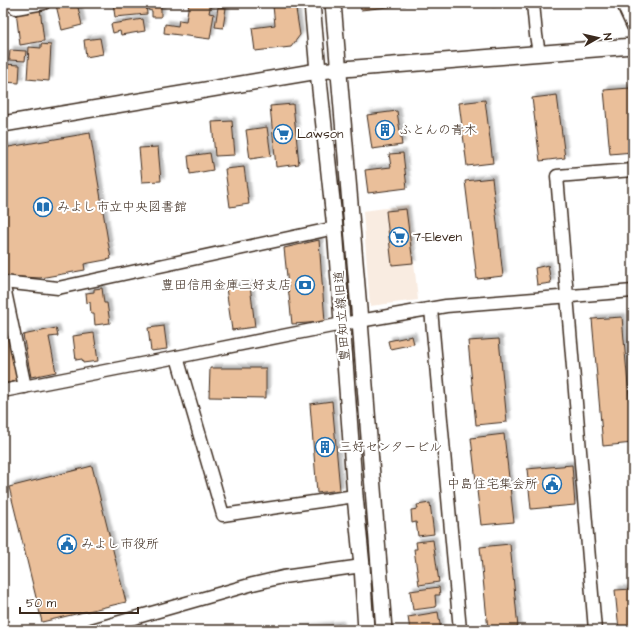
<svg xmlns="http://www.w3.org/2000/svg" width="636" height="633" font-family="'Architects Daughter','Klee One',sans-serif">
<defs>
<filter id="shadow"><feDropShadow dx="3.5" dy="-3.5" stdDeviation="1" flood-color="#0004"/></filter>
</defs>
<rect width="100%" height="100%" fill="#fff"/>
<filter id="ink" filterUnits="userSpaceOnUse"><feTurbulence type="fractalNoise" baseFrequency=".025" numOctaves="2"/><feDisplacementMap in="SourceGraphic" scale="8" xChannelSelector="R" yChannelSelector="G"/><feConvolveMatrix kernelMatrix="1 2 1 2 8 2 1 2 1" color-interpolation-filters="sRGB"/></filter>
<g filter="url(#ink)">
<path fill="#f9ece1" d="M408 205 418 300 370 306 363 211Z"/>
<g fill="#eabf9a" stroke="#3b2a1e" filter="url(#shadow)">
<path d="M64 3H77L82 25 62 30 56 5Z"/>
<path d="M113 3H146L147 14 115 17Z"/>
<path d="M149 3H161V17H152V11L148 10Z"/>
<path d="M189 3H211L209 13 214 14 210 39 164 33 165 24 178 26 179 20 186 21Z"/>
<path d="M290 3H295L300 35 291 47 255 51 252 28 275 25 273 6Z"/>
<path d="M360 3H406V5L361 10Z"/>
<path d="M492 3H522V4L492 7Z"/>
<path d="M218 7 226 8 223 28 215 27Z"/>
<path d="M40 8 44 41 20 45 16 11Z"/>
<path d="M143 19 145 31 121 35 120 31 113 33 111 24Z"/>
<path d="M100 38 103 54 86 57 84 40Z"/>
<path d="M41 44 51 45 49 81 27 79 29 47 41 48Z"/>
<path d="M10 50 26 51 25 61 9 60Z"/>
<path d="M3 53H4L3 64 20 65 19 83 3 82Z"/>
<path d="M630 88 633 118V152L610 154 604 90Z"/>
<path d="M557 95 565 158 540 161 532 98Z"/>
<path d="M485 100 493 163 467 166 459 103Z"/>
<path d="M293 104 299 164 276 167 270 106Z"/>
<path d="M397 111 402 145 372 149 367 115Z"/>
<path d="M232 121 235 155 215 156 212 122Z"/>
<path d="M267 127 271 156 250 159 246 130Z"/>
<path d="M90 133 111 259 84 264 85 270 40 278 3 276V148Z"/>
<path d="M158 147 161 181 142 182 139 148Z"/>
<path d="M210 153 213 170 190 174 188 156Z"/>
<path d="M403 153 407 188 368 193 365 170 391 167 389 154Z"/>
<path d="M244 167 249 204 230 207 225 169Z"/>
<path d="M492 178 503 276 477 279 465 181Z"/>
<path d="M406 209 413 263 392 265 386 211Z"/>
<path d="M319 240 325 322 292 324 284 248Z"/>
<path d="M548 265 551 283 537 285 535 268Z"/>
<path d="M250 285 255 327 232 330 226 288Z"/>
<path d="M102 288 104 303H107L110 323 95 325 94 314H91L90 302 87 303 86 293 94 292V289Z"/>
<path d="M3 304 20 380 3 384Z"/>
<path d="M622 317 633 443 603 446 592 319Z"/>
<path d="M164 326 167 349 151 351 148 328Z"/>
<path d="M56 328 58 336 49 337 56 372 31 377 23 335Z"/>
<path d="M94 333 98 361 83 363 82 359 76 360 73 336Z"/>
<path d="M412 336 414 344 390 349 388 341Z"/>
<path d="M499 339 507 422 476 425 468 341Z"/>
<path d="M210 368H266V398L209 397Z"/>
<path d="M332 401 340 490 317 493 310 404Z"/>
<path d="M504 434 514 522 481 525 471 438Z"/>
<path d="M572 465 575 505 531 509 527 469Z"/>
<path d="M92 466 126 602 42 622 9 487Z"/>
<path d="M430 503 434 534 418 536 416 522 412 523 411 510 418 509 417 505Z"/>
<path d="M433 540 439 582 419 585 414 549H417L416 542Z"/>
<path d="M510 544 518 628 502 630H488L480 547Z"/>
<path d="M439 587 440 595H435L436 607 413 610 410 591Z"/>
<path d="M633 589V630H619L615 590Z"/>
<path d="M438 612 441 630H410L408 617Z"/>
<path d="M340 625 341 630H286Z"/>
</g>
<g fill="none" stroke-linecap="round" stroke-linejoin="round">
<g stroke="#3b2a1e" stroke-width="15">
<g id="minor">
<path d="M9 3 16 8 44 3"/>
<path d="M533 3 536 35 539 53"/>
<path d="M623 3 626 11 633 26"/>
<path d="M3 282 58 288 335 228"/>
<path d="M3 282 25 387"/>
<path d="M431 309 460 630"/>
<path d="M177 357 223 515 355 496"/>
<path d="M3 391 177 357 342 324 446 306 633 291"/>
<path d="M92 630 253 584 283 577 362 566"/>
<path d="M595 630 557 176 633 170"/>
</g>
</g>
<g stroke="#3b2a1e" stroke-width="18">
<g id="tertiary">
<path d="M312 3 318 71 335 228 355 496 362 566 366 630"/>
<path d="M333 3 360 321 384 630"/>
<path d="M3 124 318 71 633 46"/>
</g>
</g>
<use href="#minor" stroke="#fff" stroke-width="12"/>
<use href="#tertiary" stroke="#fff" stroke-width="15"/>
</g>
</g>
<defs>
<g id="building-ring" transform="scale(1)"><circle r="9.5" fill="#fff" stroke="#1f6fb2" stroke-width="1.5"/><path d="M-4-6H4V6H1V3H-1V6H-4ZM-2.5-4.3h1.7v1.8h-1.7ZM.8-4.3h1.7v1.8H.8ZM-2.5-1h1.7V.8h-1.7ZM.8-1h1.7V.8H.8Z" fill="#1f6fb2"/></g>
<g id="supermarket-ring" transform="scale(1)"><circle r="9.5" fill="#fff" stroke="#1f6fb2" stroke-width="1.5"/><path d="M-6-5.5h2.5l.6 2H6L4.5 2H-2.5L-4.4-4H-6ZM-1.5 3.2a1.3 1.3 0 1 0 .1 0ZM3 3.2a1.3 1.3 0 1 0 .1 0Z" fill="#1f6fb2"/></g>
<g id="library-ring" transform="scale(1)"><circle r="9.5" fill="#fff" stroke="#1f6fb2" stroke-width="1.5"/><path d="M-6-4Q-3-5.5-.7-3.5V5Q-3 3-6 4ZM6-4Q3-5.5 .7-3.5V5Q3 3 6 4Z" fill="#1f6fb2"/></g>
<g id="bank-ring" transform="scale(1)"><circle r="9.5" fill="#fff" stroke="#1f6fb2" stroke-width="1.5"/><path d="M-6-4H6V4H-6ZM0-2.3a2.3 2.3 0 1 0 0 4.6a2.3 2.3 0 1 0 0-4.6Z" fill="#1f6fb2"/></g>
<g id="civic-ring" transform="scale(1)"><circle r="9.5" fill="#fff" stroke="#1f6fb2" stroke-width="1.5"/><path d="M-.6-6.5H3V-4.5H.6V-3L4-1V1h2V6H-6V1h2V-1L-.6-3ZM-1.2 2.5V6h2.4V2.5Z" fill="#1f6fb2"/></g>
</defs>
<g fill-rule="evenodd">
<use href="#building-ring" x="385" y="130"/>
<use href="#supermarket-ring" x="283" y="134"/>
<use href="#library-ring" x="43" y="207"/>
<use href="#supermarket-ring" x="399" y="237"/>
<use href="#bank-ring" x="305" y="285"/>
<use href="#building-ring" x="325" y="447"/>
<use href="#civic-ring" x="552" y="484"/>
<use href="#civic-ring" x="67" y="544"/>
</g>
<g text-anchor="middle" dominant-baseline="central" stroke-width="4" stroke-linejoin="round" paint-order="stroke">
<g font-size="13" fill="#3b2a1e" stroke="#fff" text-anchor="start">
<text x="399" y="130">ふとんの青木</text>
<text x="297" y="134">Lawson</text>
<text x="57" y="207">みよし市立中央図書館</text>
<text x="413" y="237">7-Eleven</text>
<text x="291" y="285" text-anchor="end">豊田信用金庫三好支店</text>
<text x="339" y="447">三好センタービル</text>
<text x="538" y="484" text-anchor="end">中島住宅集会所</text>
<text x="81" y="544">みよし市役所</text>
</g>
<g font-size="13" fill="#3b2a1e" stroke="#fff">
<text transform="translate(342 316) rotate(-94)">豊田知立線旧道</text>
</g>
</g>
<rect width="636" height="633" fill="none" stroke="#fff" stroke-width="16"/>
<rect x="8" y="8" width="620" height="617" fill="none" stroke="#3b2a1e" stroke-width="1.5" filter="url(#ink)"/>
<g transform="translate(598 38) rotate(82)" stroke="#ffffff" stroke-width="3" paint-order="stroke">
<path d="M0-3L7 15L0 10L-7 15Z" fill="#3b2a1e"/>
<text y="-6" font-size="11" font-weight="bold" text-anchor="middle" fill="#3b2a1e">N</text>
</g>
<path d="M20 607v6h118v-6" fill="none" stroke="#3b2a1e" stroke-width="2"/>
<text x="26" y="607" font-size="12" fill="#3b2a1e" stroke="#ffffff" stroke-width="3" paint-order="stroke">50 m</text>
</svg>
